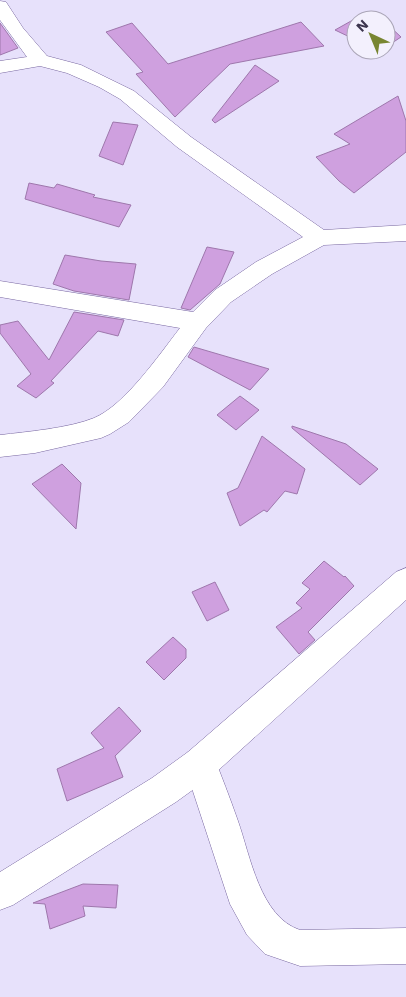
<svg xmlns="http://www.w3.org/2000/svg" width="406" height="997" font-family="'Work Sans',sans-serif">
<rect width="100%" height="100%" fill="#e7e1fb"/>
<g fill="#cfa0df" stroke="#9e77ac">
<path d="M377 15 382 20H356V40L335 30 360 16 366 20Z"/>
<path d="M301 22 324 46 230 64 175 117 136 74 143 72 106 32 132 23 168 64Z"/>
<path d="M0 23 18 48 0 55Z"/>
<path d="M386 23 401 37 386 47Z"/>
<path d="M255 65 279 81 215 123 212 120Z"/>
<path d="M398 96 406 121V152L354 193 339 181 316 157 350 144 334 134Z"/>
<path d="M113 122 138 125 123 165 99 156Z"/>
<path d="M29 183 54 188 57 184 95 195 93 197 131 205 119 227 25 199Z"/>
<path d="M207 247 234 252 220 284 190 310 181 308Z"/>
<path d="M65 255 101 261 136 264 129 300 74 291 53 284Z"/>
<path d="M74 312 124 320 118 336 98 331 51 381 54 383 36 398 17 386 31 374 0 333V325L18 321 49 360Z"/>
<path d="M194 347 269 369 250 390 188 357Z"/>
<path d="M240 396 259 410 236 430 217 415Z"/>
<path d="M292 426 346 444 378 469 360 485 292 428Z"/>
<path d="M262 436 305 469 297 494 285 491 267 512 264 510 240 526 227 493 238 488Z"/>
<path d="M62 464 81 483 76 529 32 484Z"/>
<path d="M324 561 344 577 345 576 354 586 308 632 315 640 299 654 276 627 302 608 296 603 310 589 302 583Z"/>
<path d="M215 582 229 610 207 621 192 592Z"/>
<path d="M173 637 186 649V658L164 680 146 662Z"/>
<path d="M119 707 141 731 115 756 123 777 67 801 57 769 104 748 91 733Z"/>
<path d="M83 884 118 885 116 908 83 906 85 916 50 929 45 904 33 903Z"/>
</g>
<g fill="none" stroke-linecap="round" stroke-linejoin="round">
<g stroke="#7867a0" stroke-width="1">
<g id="street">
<path d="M0 1 6 2 23 28 47 56 81 65 134 91 191 137 324 230 406 225V241L324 245 272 274 231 302 206 328 163 387 129 422 110 434 101 438 35 453 0 457V435C26 432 70 428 94 418 125 405 159 355 180 328L0 297V281L193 312 215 290 256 262 303 237 177 147 120 99 99 87 67 73 40 66 0 73V61L27 57 0 20Z"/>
<path d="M200 748 212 752C221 775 230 798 238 821 250 855 260 917 300 930L406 928V964L300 966 265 954 247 935 230 904 184 764 188 752Z"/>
</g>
</g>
<g stroke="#7867a0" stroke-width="1">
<path id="secondary" d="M406 568V600L212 776 176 802 13 905 0 910V872L152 778 188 752 396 572Z"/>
</g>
<use href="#street" fill="#fff" fill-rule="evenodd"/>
<use href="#secondary" fill="#fff" fill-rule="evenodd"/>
</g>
<g transform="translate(371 35) rotate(316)"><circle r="24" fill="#f3f0fd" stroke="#aaa5b7"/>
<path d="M0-4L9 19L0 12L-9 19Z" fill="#788532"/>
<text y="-8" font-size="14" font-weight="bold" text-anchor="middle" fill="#3c354e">N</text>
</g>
</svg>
